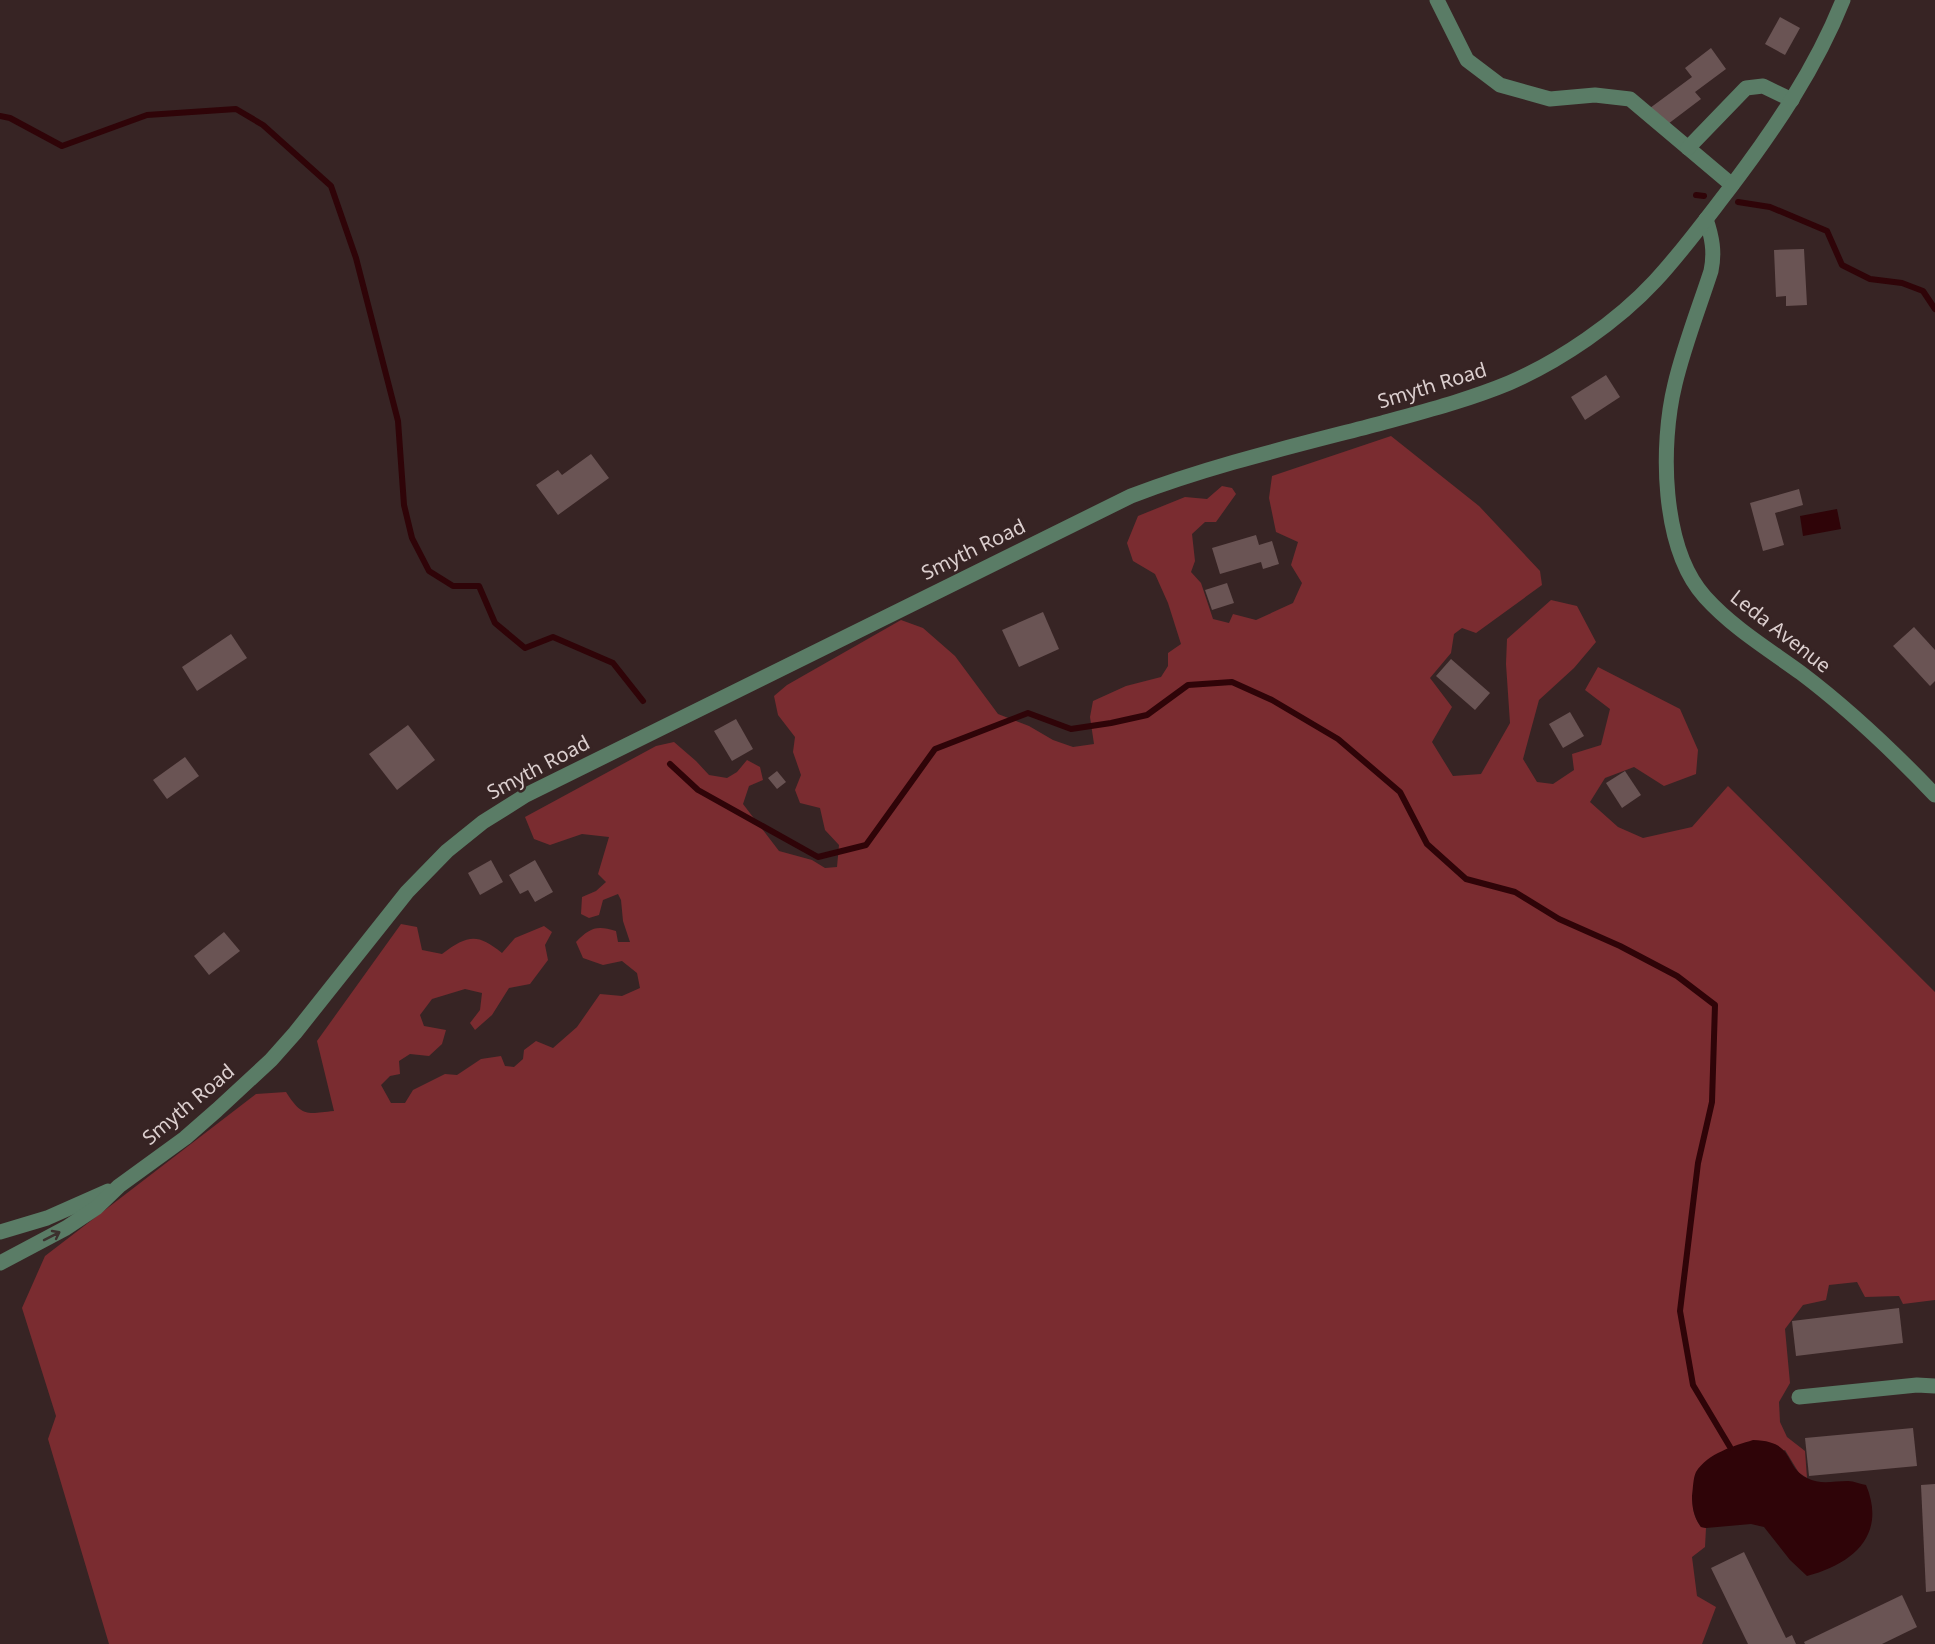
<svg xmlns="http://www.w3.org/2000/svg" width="1935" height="1644" font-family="'Noto Sans',sans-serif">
<rect width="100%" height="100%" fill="#372424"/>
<path fill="#7a2c30" d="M1391 436 1479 506 1540 571 1542 585 1476 633 1462 628 1454 634 1451 653 1430 678 1452 707 1432 742 1453 776 1481 774 1510 723 1506 664 1507 639 1551 600 1577 606 1596 642 1574 668 1539 700 1523 759 1537 782 1553 784 1574 770 1572 754 1601 745 1610 709 1585 690 1598 667 1680 709 1698 750 1696 774 1664 786 1634 767 1605 778 1590 802 1618 827 1643 838 1692 827 1728 786 1935 992V1300L1903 1304 1899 1296 1865 1297 1857 1282 1829 1285 1826 1300 1803 1305 1785 1329 1790 1383 1779 1402 1780 1422 1787 1437 1805 1451 1807 1478 1799 1473 1785 1450 1693 1490C1692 1504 1692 1515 1701 1527L1706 1528 1705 1547 1692 1557 1697 1596 1716 1607 1702 1644H109L48 1439 56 1416 22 1308 45 1256 256 1094 286 1092C302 1117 306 1114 334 1111L317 1041 401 924 417 927 422 950 442 954C468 935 477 933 502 953L515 938 544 926 552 932 545 945 548 960 530 984 509 988 492 1015 475 1030 470 1023 480 1010 482 993 465 989 432 999 420 1015 424 1026 446 1030 442 1044 429 1056 410 1054 399 1061 400 1074 390 1076 381 1085 391 1103H405L413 1090 445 1074 457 1075 481 1059 501 1056 505 1066 514 1067 523 1059 524 1050 536 1041 553 1048 577 1027 600 994 622 996 640 988 637 973 622 961 603 965 583 958 576 942C590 928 596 925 616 931L618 942H630L623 921 621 900 618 894 603 900 599 915 589 918 581 914 582 897 596 891 606 882 598 874 609 837 582 834 550 845 534 839 525 817 656 746 674 742 696 761 709 775 727 778 737 772 747 760 760 767 763 780 749 786 743 804 779 851 812 860 825 868 837 867 839 845 825 830 820 808 800 803 795 790 801 775 793 752 795 737 778 715 774 696 787 685 901 620 923 628 955 656 998 714 1029 726 1053 740 1073 747 1094 744 1090 717 1093 701 1126 686 1161 677 1168 666V653L1181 644 1168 603 1155 574 1133 561 1127 543 1138 516 1185 497 1207 499 1222 486 1232 488 1236 494 1216 522H1205L1192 534 1195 561 1191 572 1201 583 1213 619 1229 623 1233 614 1256 620 1293 603 1302 583 1291 565 1298 542 1276 532 1269 498 1272 476Z"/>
<g fill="#2f0408">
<path d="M1837 509 1841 529 1803 536 1800 516Z"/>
<path d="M1753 1440C1796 1441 1783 1466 1807 1478 1820 1485 1833 1481 1848 1481 1854 1481 1860 1484 1866 1485 1887 1535 1853 1564 1807 1576L1790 1560 1764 1527 1751 1524 1706 1528 1701 1527C1694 1517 1692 1508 1692 1496 1693 1489 1693 1478 1696 1472 1708 1453 1734 1446 1753 1440Z"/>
</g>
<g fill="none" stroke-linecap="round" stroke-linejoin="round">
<g stroke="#2f0408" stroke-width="6">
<path d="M0 116 10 118 62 146 147 115 236 109 263 125 331 186 356 258 398 421 404 505 412 538 429 571 453 586H479L495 623 525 648 553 637 613 663 643 701"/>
<path d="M1696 195 1704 196"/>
<path d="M1738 202 1770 207 1827 231 1842 265 1870 279 1902 283 1923 291 1935 309"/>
<path d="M670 764 698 790 818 857 866 845 935 749 1028 713 1071 729 1111 723 1147 715 1188 685 1232 682 1272 700 1338 739 1400 792 1427 844 1466 879 1515 892 1559 919 1620 946 1677 976 1715 1005 1712 1102 1698 1163 1680 1311 1693 1385 1730 1447"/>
</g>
</g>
<g fill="#6a5454">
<path d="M1780 17 1800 28 1785 55 1765 44Z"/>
<path d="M1711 48 1726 69 1695 92 1701 99 1664 127 1650 108 1692 77 1685 68Z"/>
<path d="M1804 249 1807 305 1786 306V296L1776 297 1774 250Z"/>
<path d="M1606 375 1620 397 1585 420 1571 397Z"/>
<path d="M591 454 609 478 558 515 536 485 558 470 562 475Z"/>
<path d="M1799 489 1803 505 1775 513 1784 545 1763 551 1750 503Z"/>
<path d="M1256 535 1259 545 1272 541 1279 564 1263 569 1261 562 1220 574 1212 548Z"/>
<path d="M1227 583 1234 603 1212 610 1205 590Z"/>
<path d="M1043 612 1059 649 1019 667 1002 630Z"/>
<path d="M1914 627 1935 650V681L1930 686 1893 646Z"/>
<path d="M231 634 247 658 197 691 182 667Z"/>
<path d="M1451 659 1490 693 1475 710 1436 676Z"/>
<path d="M1570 712 1584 736 1563 748 1549 724Z"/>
<path d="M736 719 753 749 732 761 714 731Z"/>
<path d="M408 725 435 760 397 790 369 754Z"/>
<path d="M185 757 199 776 167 799 153 780Z"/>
<path d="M777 771 786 782 777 789 768 778Z"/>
<path d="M1625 771 1641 795 1622 808 1606 783Z"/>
<path d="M491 860 503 882 480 895 468 873Z"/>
<path d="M535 860 553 892 535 902 528 890 520 894 509 875Z"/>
<path d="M224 932 240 951 209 975 194 956Z"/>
<path d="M1899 1308 1903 1343 1796 1356 1792 1321Z"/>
<path d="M1913 1428 1917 1466 1809 1476 1805 1438Z"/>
<path d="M1935 1484V1591L1926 1592 1921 1485Z"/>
<path d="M1744 1552 1786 1638 1792 1635 1796 1644H1748L1711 1568Z"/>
<path d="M1902 1595 1917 1627 1882 1644H1805L1804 1642Z"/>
</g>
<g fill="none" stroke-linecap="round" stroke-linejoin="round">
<g stroke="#5a7c66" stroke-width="15">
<path d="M1437 0 1467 60 1500 85 1550 99 1595 95 1630 99 1732 185"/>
<path d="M1688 148 1746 88 1763 86 1792 100"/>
<path d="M1706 219C1712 237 1715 252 1711 271 1699 308 1684 346 1675 384 1660 445 1661 548 1705 597 1733 628 1768 649 1801 673 1850 710 1892 750 1935 795"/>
<path d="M0 1232 47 1218 108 1191"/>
<path d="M0 1263 66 1228 96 1208 119 1186 185 1138 217 1110 271 1060 295 1033 407 892 447 851 483 822 526 795 1131 496C1212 465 1298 445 1382 423 1425 411 1468 400 1509 383 1560 361 1617 322 1655 281 1682 252 1706 219 1730 188 1774 130 1816 68 1843 0"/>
<path d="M1799 1397 1917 1385 1935 1386"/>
</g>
</g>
<defs><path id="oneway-shaft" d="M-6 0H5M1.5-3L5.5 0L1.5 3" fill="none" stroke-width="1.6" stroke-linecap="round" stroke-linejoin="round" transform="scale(1.5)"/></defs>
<use stroke="#3c312e" href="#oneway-shaft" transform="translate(52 1236) rotate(-27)"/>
<g text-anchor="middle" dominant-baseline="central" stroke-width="5" stroke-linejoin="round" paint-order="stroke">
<g font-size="20" fill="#dccfcf" stroke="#372424">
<text transform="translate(1432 385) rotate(-17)">Smyth Road</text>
<text transform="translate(973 549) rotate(-26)">Smyth Road</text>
<text transform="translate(1781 631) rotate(38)">Leda Avenue</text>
<text transform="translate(538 767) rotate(-28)">Smyth Road</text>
<text transform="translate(188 1104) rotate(-40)">Smyth Road</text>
</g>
</g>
</svg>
